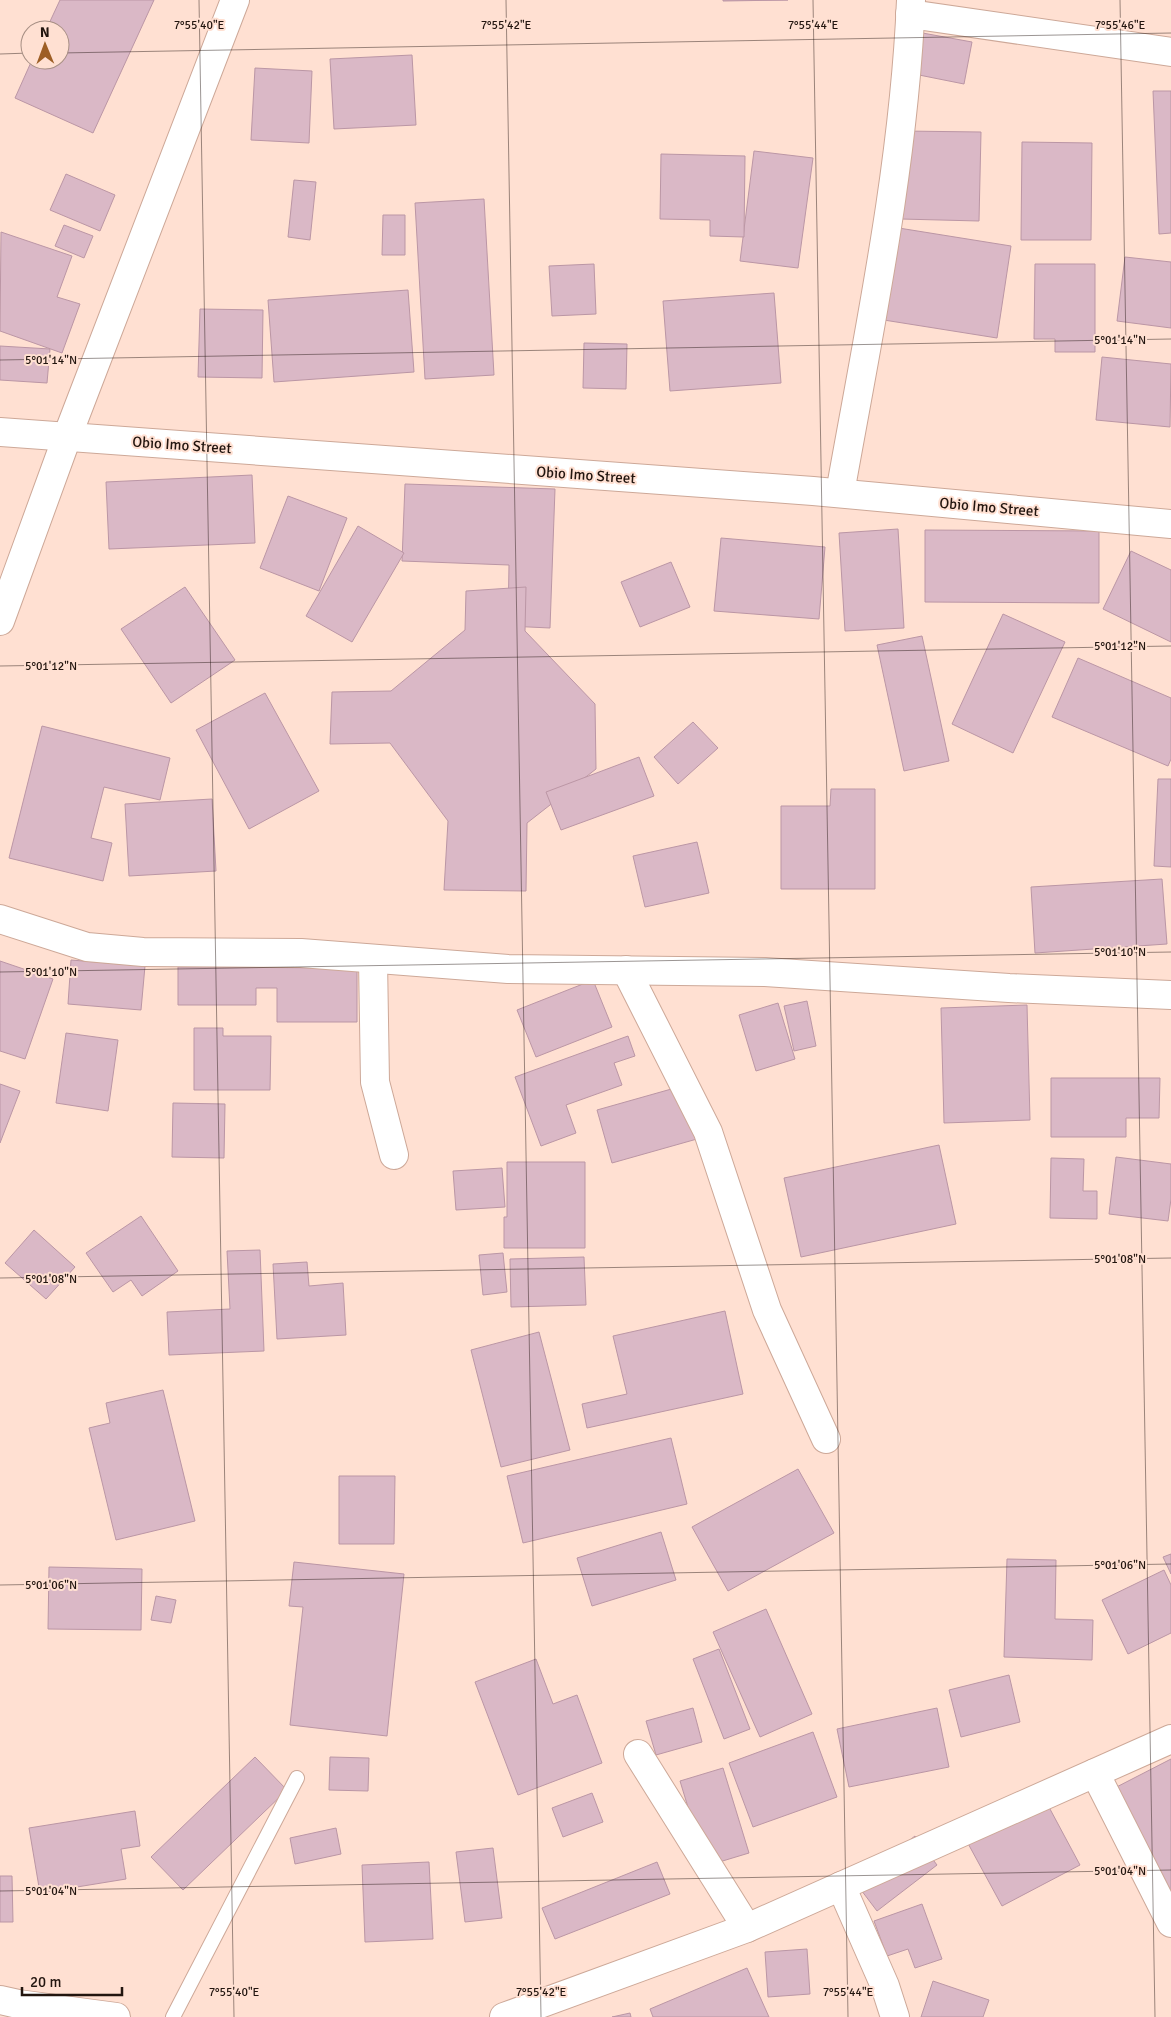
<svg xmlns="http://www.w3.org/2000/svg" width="1171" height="2017" font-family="Signika,sans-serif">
<rect width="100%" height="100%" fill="#ffe0d2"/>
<g fill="#dab8c6" stroke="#bb96a5">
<path d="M60 0H154L93 133 15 98 32 60H60V30H46Z"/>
<path d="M723 0H788L723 1Z"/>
<path d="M917 32 972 42 964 84 909 73Z"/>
<path d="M412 55 416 125 334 129 330 59Z"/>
<path d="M255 68 312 71 309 143 251 140Z"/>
<path d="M1153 91H1171V233L1159 234Z"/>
<path d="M903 131 981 132 979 221 901 219Z"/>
<path d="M1022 142 1092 143 1091 240H1021Z"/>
<path d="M754 151 813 158 798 268 740 261Z"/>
<path d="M661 154 745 156 744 237 710 236V220L660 219Z"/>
<path d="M66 174 115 195 100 231 50 210Z"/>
<path d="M294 180 316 182 310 240 288 237Z"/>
<path d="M484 199 494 375 425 379 415 203Z"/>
<path d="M383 215H405V255H382Z"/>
<path d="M64 225 93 236 84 258 55 246Z"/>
<path d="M880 225 1011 246 997 338 865 317Z"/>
<path d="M1 232 72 256 57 297 80 304 62 353 0 331Z"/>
<path d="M1125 257 1171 262V328L1117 321Z"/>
<path d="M594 264 596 314 552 316 549 266Z"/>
<path d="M1035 264H1095V352H1055V339H1034Z"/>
<path d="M408 290 414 372 274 382 268 300Z"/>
<path d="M774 293 781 383 670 391 663 301Z"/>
<path d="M200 309 263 310 262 378 198 377Z"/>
<path d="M584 343 627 344 626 389 583 388Z"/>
<path d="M0 346 50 349 47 383 0 380Z"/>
<path d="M1102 357 1171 364 1170 427 1096 420Z"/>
<path d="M252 475 255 543 109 549 106 482Z"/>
<path d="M405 484 555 489 550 628 508 626 509 565 402 561Z"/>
<path d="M288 496 347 518 319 591 260 568Z"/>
<path d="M358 526 404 553 352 642 306 616Z"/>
<path d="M898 529 904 628 845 631 839 533Z"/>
<path d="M925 530 1099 531V603L925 602Z"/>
<path d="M721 538 825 547 819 619 714 611Z"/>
<path d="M1131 551 1171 570V642L1103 609Z"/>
<path d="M671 562 690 607 640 627 621 582Z"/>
<path d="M185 587 235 660 171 703 121 629Z"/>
<path d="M526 587 525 631 595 704 596 769 527 823 526 891 444 890 448 821 390 743 330 744 332 692 391 691 465 630 466 591Z"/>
<path d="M1003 614 1065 642 1013 753 952 724Z"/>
<path d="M922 636 949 761 904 771 877 645Z"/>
<path d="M1078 658 1171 698V759L1168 766 1052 717Z"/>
<path d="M265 693 319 791 249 829 196 730Z"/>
<path d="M693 722 718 748 678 784 654 757Z"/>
<path d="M42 726 170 758 160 800 104 787 91 838 112 843 103 881 9 858Z"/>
<path d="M639 757 654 796 561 830 546 792Z"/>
<path d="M1158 779H1171V867L1154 866Z"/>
<path d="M831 789H875V889H781V806H830Z"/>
<path d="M212 799 216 871 129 876 125 804Z"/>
<path d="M697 842 709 893 645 907 633 856Z"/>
<path d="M1162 879 1167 944 1035 953 1031 887Z"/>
<path d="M71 960 145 966 141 1010 68 1004Z"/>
<path d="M0 961 53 979 25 1059 0 1051Z"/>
<path d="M178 967 357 968V1022H277V988H256V1005H178Z"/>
<path d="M593 980 612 1027 536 1057 517 1010Z"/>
<path d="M807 1001 816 1046 794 1051 784 1006Z"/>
<path d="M778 1003 795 1059 756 1071 739 1015Z"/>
<path d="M1027 1005 1030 1120 944 1123 941 1008Z"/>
<path d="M194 1028H223V1036H271L270 1090H194Z"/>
<path d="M66 1033 118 1040 108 1111 56 1103Z"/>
<path d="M628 1036 635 1056 614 1063 622 1085 566 1105 576 1133 541 1146 515 1077Z"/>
<path d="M1051 1078H1160L1159 1118H1126V1137H1051Z"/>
<path d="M0 1084 20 1091 0 1143Z"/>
<path d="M682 1086 697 1139 612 1163 597 1110Z"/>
<path d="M173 1103 225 1104 224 1158 172 1157Z"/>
<path d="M939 1145 956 1224 801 1257 784 1178Z"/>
<path d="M1116 1157 1171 1164V1199L1168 1221 1109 1214Z"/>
<path d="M1051 1158 1084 1159 1083 1191H1097V1219L1050 1218Z"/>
<path d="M507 1162H585V1248H504V1217H507Z"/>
<path d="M502 1168 505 1207 456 1210 453 1171Z"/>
<path d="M141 1216 178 1271 142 1296 131 1280 113 1292 86 1253Z"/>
<path d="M34 1230 75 1267 46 1299 5 1263Z"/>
<path d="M260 1250 264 1351 169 1355 167 1312 230 1309 227 1251Z"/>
<path d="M503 1253 507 1292 483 1295 479 1255Z"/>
<path d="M584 1257 586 1305 511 1307 510 1259Z"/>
<path d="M307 1262 309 1286 343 1283 346 1335 277 1339 273 1264Z"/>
<path d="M725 1311 743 1394 587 1428 582 1404 627 1394 613 1336Z"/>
<path d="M539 1332 570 1450 501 1467 471 1350Z"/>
<path d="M163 1390 195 1521 116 1540 89 1428 110 1423 106 1403Z"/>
<path d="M671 1438 687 1504 523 1543 507 1476Z"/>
<path d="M798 1469 834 1533 728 1591 692 1527Z"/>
<path d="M339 1476H395L394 1544H339Z"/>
<path d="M661 1532 676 1580 592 1606 577 1558Z"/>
<path d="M1171 1554V1574L1163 1557Z"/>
<path d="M1007 1559 1056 1560 1055 1619 1093 1620 1092 1660 1004 1657Z"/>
<path d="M294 1562 404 1574 387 1736 290 1725 303 1607 289 1606Z"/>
<path d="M49 1567 142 1569 141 1630 48 1629Z"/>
<path d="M1164 1570 1171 1585V1633L1128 1654 1102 1600Z"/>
<path d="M156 1596 176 1600 171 1623 151 1620Z"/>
<path d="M766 1609 812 1714 760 1737 713 1632Z"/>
<path d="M719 1649 750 1729 724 1739 693 1659Z"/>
<path d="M536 1659 553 1704 577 1695 602 1763 518 1795 475 1682Z"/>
<path d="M1009 1675 1020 1722 961 1737 949 1690Z"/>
<path d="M693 1708 702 1742 656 1755 646 1721Z"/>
<path d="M937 1708 949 1767 849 1787 837 1729Z"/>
<path d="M813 1732 837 1797 753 1827 729 1763Z"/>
<path d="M255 1757 287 1790 183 1890 151 1857Z"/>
<path d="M330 1757 369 1758 368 1791 329 1790Z"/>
<path d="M1171 1759V1891L1157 1899 1103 1794Z"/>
<path d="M723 1768 749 1853 706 1866 680 1781Z"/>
<path d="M592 1793 603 1822 563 1837 552 1808Z"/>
<path d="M1043 1796 1080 1865 1002 1906 965 1838Z"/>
<path d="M135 1811 140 1846 121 1849 126 1879 40 1893 29 1828Z"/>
<path d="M336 1828 341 1854 295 1864 290 1838Z"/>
<path d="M915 1836 937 1865 877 1911 855 1882Z"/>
<path d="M493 1848 502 1918 465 1922 456 1852Z"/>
<path d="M429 1862 433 1939 365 1942 362 1865Z"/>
<path d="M657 1862 670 1894 555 1939 542 1908Z"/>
<path d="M0 1876H12L13 1922H0Z"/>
<path d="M922 1904 942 1959 915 1968 908 1949 887 1956 874 1921Z"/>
<path d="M807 1949 810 1994 768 1997 765 1952Z"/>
<path d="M747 1968 769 2017H653L650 2009Z"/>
<path d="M933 1981 989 2000 983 2017H921Z"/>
<path d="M630 2013 631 2017H612Z"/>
</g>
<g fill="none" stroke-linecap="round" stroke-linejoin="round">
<g stroke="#cda898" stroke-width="16">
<path id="lane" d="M173 2017 297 1778"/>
</g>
<g stroke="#cda898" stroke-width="30">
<g id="street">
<path d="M910 14 1171 52"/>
<path d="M840 493C869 330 904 166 911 0"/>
<path d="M0 919 87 947 143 952 301 953 508 969 765 972 1009 988 1171 995"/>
<path d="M373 959 375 1082 394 1155"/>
<path d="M626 970 708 1132 767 1310 826 1439"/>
<path d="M638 1754 747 1928"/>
<path d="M1095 1773 1171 1923"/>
<path d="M841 1886 885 1986 895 2017"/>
<path d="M0 2000 18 2004 116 2017"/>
<path d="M504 2017 747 1928 1171 1739"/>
</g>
</g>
<g stroke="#cda898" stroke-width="30">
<g id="secondary">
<path d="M0 432 813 491 1171 524"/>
<path d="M0 621 67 437 235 0"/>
</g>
</g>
<use href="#lane" stroke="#fff" stroke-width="14"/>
<use href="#street" stroke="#fff" stroke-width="28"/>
<use href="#secondary" stroke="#fff" stroke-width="28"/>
</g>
<path fill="none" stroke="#22150f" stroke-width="1" stroke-opacity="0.45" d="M199 0 234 2017M506 0 541 2017M813 0 848 2017M1120 0 1155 2017M60 53 1171 33M0 54 30 53M0 360 1171 339M0 666 1171 646M0 972 1171 952M0 1278 1171 1258M0 1585 1171 1564M0 1891 1171 1870"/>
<g text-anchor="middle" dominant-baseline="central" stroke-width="4" stroke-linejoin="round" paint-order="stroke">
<g font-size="15" fill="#22150f" stroke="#ffe0d2">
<text transform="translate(182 445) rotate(4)">Obio Imo Street</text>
<text transform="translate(586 475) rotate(4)">Obio Imo Street</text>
<text transform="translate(989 507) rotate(5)">Obio Imo Street</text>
</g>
</g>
<g font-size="12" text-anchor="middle" fill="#22150f" stroke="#ffe0d2" stroke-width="4" stroke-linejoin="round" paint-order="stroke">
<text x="199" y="29">7°55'40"E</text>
<text x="506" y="29">7°55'42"E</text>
<text x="813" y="29">7°55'44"E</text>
<text x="1120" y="29">7°55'46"E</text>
<text x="1120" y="344">5°01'14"N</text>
<text x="51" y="364">5°01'14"N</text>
<text x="1120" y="650">5°01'12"N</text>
<text x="51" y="670">5°01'12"N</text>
<text x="1120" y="956">5°01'10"N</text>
<text x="51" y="976">5°01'10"N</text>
<text x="1120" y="1263">5°01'08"N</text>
<text x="51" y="1283">5°01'08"N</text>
<text x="1120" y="1569">5°01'06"N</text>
<text x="51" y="1589">5°01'06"N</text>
<text x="1120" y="1875">5°01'04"N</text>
<text x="51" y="1895">5°01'04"N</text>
<text x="234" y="1996">7°55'40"E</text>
<text x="541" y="1996">7°55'42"E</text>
<text x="848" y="1996">7°55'44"E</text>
</g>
<g transform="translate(45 45) rotate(359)"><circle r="24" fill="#ffe0d2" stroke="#a78f84"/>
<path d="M0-4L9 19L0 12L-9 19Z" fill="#9d5e25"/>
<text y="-8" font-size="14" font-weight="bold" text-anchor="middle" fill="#22150f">N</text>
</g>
<path d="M22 1987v8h100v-8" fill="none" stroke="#22150f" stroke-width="2.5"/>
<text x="30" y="1987" font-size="15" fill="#22150f" stroke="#ffe0d2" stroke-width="4" paint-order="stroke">20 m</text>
</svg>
